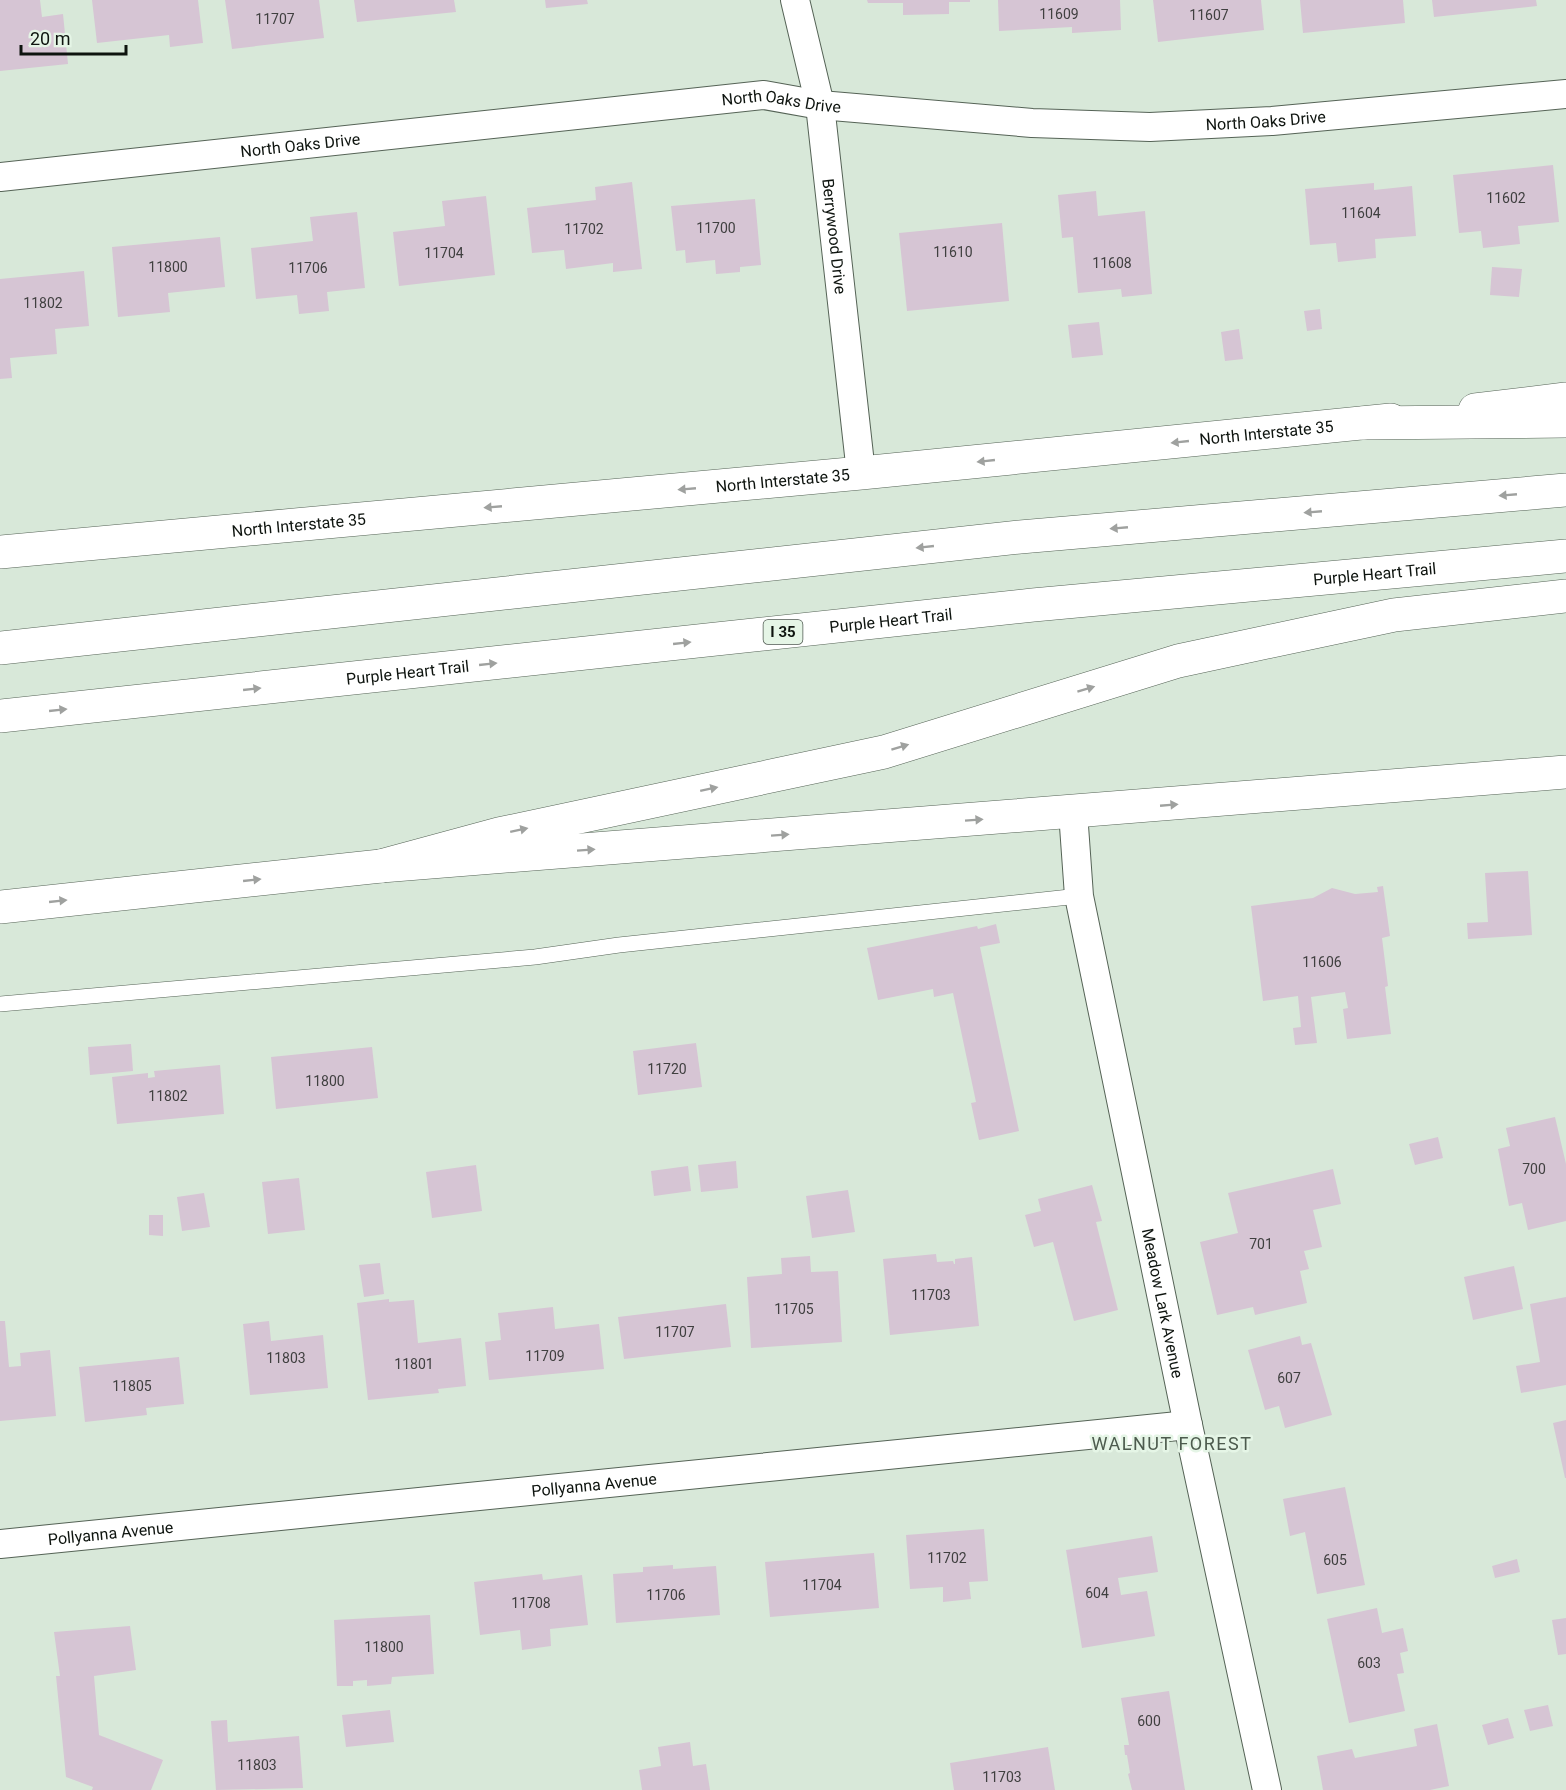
<svg xmlns="http://www.w3.org/2000/svg" width="1566" height="1790" font-family="Roboto,sans-serif">
<rect width="100%" height="100%" fill="#d8e8d9"/>
<g fill="#d6c5d4">
<path d="M0 0H40L42 17 63 14 68 64 0 71Z"/>
<path d="M92 0H198L203 43 170 47 169 35 97 43Z"/>
<path d="M225 0H319L324 38 232 49Z"/>
<path d="M354 0H454L456 12 357 22Z"/>
<path d="M545 0H587L588 4 546 8Z"/>
<path d="M867 0H970V2H949V14L903 15V3H868Z"/>
<path d="M998 0H1120L1121 30 1072 33V27L999 31Z"/>
<path d="M1153 0H1261L1264 30 1158 42Z"/>
<path d="M1300 0H1403L1405 23 1303 33Z"/>
<path d="M1432 0H1536L1537 6 1434 17Z"/>
<path d="M1553 165 1559 222 1518 226 1520 244 1483 248 1481 231 1459 233 1453 175Z"/>
<path d="M632 182 642 269 613 272V263L566 269 564 250 532 253 527 208 596 200 595 187Z"/>
<path d="M1374 183V190L1412 186 1416 236 1375 239 1376 258 1338 262 1336 243 1310 245 1305 189Z"/>
<path d="M1096 191 1098 216 1145 211 1152 294 1122 297 1121 289 1078 293 1073 237 1062 238 1058 195Z"/>
<path d="M486 196 495 275 399 286 393 232 445 226 442 201Z"/>
<path d="M755 199 761 265 740 267V272L716 274 715 260 686 263 685 250 676 251 671 206Z"/>
<path d="M357 212 365 288 327 292 329 311 299 314 297 295 256 299 251 248 313 241 310 217Z"/>
<path d="M1002 223 1009 301 907 311 899 233Z"/>
<path d="M220 237 225 287 168 293 170 312 118 317 112 247Z"/>
<path d="M1492 267 1522 269 1519 297 1490 295Z"/>
<path d="M84 271 89 326 55 329 57 354 10 358 12 378 0 379V279Z"/>
<path d="M1320 309 1322 329 1307 331 1304 311Z"/>
<path d="M1099 322 1103 355 1072 358 1068 325Z"/>
<path d="M1239 329 1243 359 1225 361 1221 332Z"/>
<path d="M1528 871 1532 935 1468 939 1467 923 1488 922 1485 873Z"/>
<path d="M1383 886 1390 936 1382 938 1388 986 1385 987 1391 1034 1347 1039 1343 1009 1348 1008 1345 992 1311 997 1317 1043 1295 1045 1293 1028 1301 1027 1298 996 1263 1001 1251 906 1313 898 1332 888 1355 894 1378 892 1377 887Z"/>
<path d="M996 924 1000 943 980 947 1019 1131 979 1140 971 1103 976 1102 953 993 934 997 933 989 878 1000 867 948 977 926 978 929Z"/>
<path d="M696 1043 702 1087 638 1095 633 1051Z"/>
<path d="M131 1044 133 1071 90 1075 88 1047Z"/>
<path d="M372 1047 378 1098 276 1109 271 1057Z"/>
<path d="M220 1065 224 1114 117 1124 112 1077 148 1073V1078L155 1077 154 1071Z"/>
<path d="M1555 1117 1566 1164V1221L1528 1230 1522 1203 1509 1206 1498 1149 1510 1146 1506 1128Z"/>
<path d="M1438 1137 1443 1158 1415 1165 1409 1144Z"/>
<path d="M736 1161 738 1188 701 1192 698 1165Z"/>
<path d="M476 1165 482 1211 432 1218 426 1172Z"/>
<path d="M688 1166 691 1191 654 1196 651 1171Z"/>
<path d="M1333 1169 1341 1204 1313 1210 1322 1247 1304 1251 1309 1269 1300 1271 1307 1303 1255 1315 1253 1307 1217 1315 1200 1242 1238 1233 1228 1193Z"/>
<path d="M299 1178 305 1230 268 1234 262 1182Z"/>
<path d="M1092 1185 1102 1221 1096 1222 1118 1310 1074 1321 1053 1242 1034 1247 1025 1215 1041 1211 1038 1199Z"/>
<path d="M848 1190 855 1232 812 1238 806 1196Z"/>
<path d="M204 1193 210 1227 182 1231 177 1197Z"/>
<path d="M149 1215H163V1236L149 1235Z"/>
<path d="M936 1254 937 1262 953 1261 954 1264H955V1259L972 1257 979 1326 890 1335 883 1259Z"/>
<path d="M810 1256 811 1272 838 1271 842 1342 751 1348 747 1277 782 1274 781 1258Z"/>
<path d="M380 1263 384 1294 364 1297 359 1265Z"/>
<path d="M1514 1266 1523 1309 1473 1320 1464 1277Z"/>
<path d="M1566 1297V1385L1521 1393 1516 1366 1540 1362 1530 1304Z"/>
<path d="M389 1299V1302L414 1300 418 1343 461 1338 466 1386 438 1389 439 1393 368 1400 357 1303Z"/>
<path d="M726 1304 731 1347 624 1359 618 1317Z"/>
<path d="M553 1307 555 1329 599 1324 604 1369 489 1380 485 1342 501 1340 498 1313Z"/>
<path d="M0 1321H5L9 1367 21 1366 20 1353 50 1350 56 1416 0 1421Z"/>
<path d="M269 1321 271 1341 323 1335 328 1388 250 1395 243 1324Z"/>
<path d="M1300 1336 1302 1345 1311 1343 1332 1415 1285 1428 1279 1406 1265 1410 1248 1350Z"/>
<path d="M179 1357 184 1404 146 1408 147 1415 85 1422 79 1367Z"/>
<path d="M1566 1420V1478H1565L1553 1423Z"/>
<path d="M1345 1487 1365 1585 1317 1594 1305 1532 1290 1536 1283 1499Z"/>
<path d="M984 1529 988 1581 969 1582 971 1599 943 1602V1587L910 1589 906 1535Z"/>
<path d="M1152 1536 1158 1572 1118 1578 1121 1595 1147 1591 1155 1636 1082 1648 1066 1550Z"/>
<path d="M874 1553 879 1608 770 1617 765 1562Z"/>
<path d="M1517 1559 1520 1572 1495 1578 1492 1566Z"/>
<path d="M673 1565V1569L716 1566 720 1615 616 1623 613 1574 643 1572V1567Z"/>
<path d="M542 1574 543 1580 582 1575 588 1625 550 1629 551 1646 522 1650 520 1630 480 1635 474 1582Z"/>
<path d="M1377 1608 1382 1633 1403 1628 1408 1651 1400 1653 1404 1673 1397 1674 1405 1711 1349 1723 1327 1619Z"/>
<path d="M430 1615 434 1674 392 1677 391 1684 367 1686V1680L353 1681V1686H337L334 1620Z"/>
<path d="M1566 1618V1654L1558 1655 1552 1620Z"/>
<path d="M130 1626 136 1670 94 1676 99 1735 163 1760 151 1790H92L93 1787 66 1777 56 1676H60L54 1632Z"/>
<path d="M1169 1691 1185 1790H1132L1128 1774 1130 1773 1127 1755H1125L1124 1745H1129L1121 1698Z"/>
<path d="M1548 1705 1553 1726 1530 1731 1524 1710Z"/>
<path d="M390 1710 394 1742 346 1747 342 1715Z"/>
<path d="M1508 1718 1514 1738 1488 1745 1482 1725Z"/>
<path d="M227 1720 228 1742 299 1736 303 1788 216 1790 211 1721Z"/>
<path d="M1437 1724 1449 1786 1430 1790H1323L1317 1756 1352 1749 1355 1758 1417 1746 1414 1729Z"/>
<path d="M690 1742 693 1766 706 1764 710 1790H642L639 1770 661 1766 658 1747Z"/>
<path d="M1048 1747 1055 1790H954L950 1763Z"/>
</g>
<g fill="none" stroke-linecap="round" stroke-linejoin="round">
<g stroke="#556356" stroke-width="16">
<path id="lane" d="M0 1004 535 957 619 945 1079 896"/>
</g>
<g stroke="#556356" stroke-width="30">
<g id="street">
<path id="s1" d="M795 0 820 105 861 473"/>
<path id="s2" d="M0 177 764 95 820 105 1032 123 1150 127 1272 121 1566 94"/>
<path id="s3" d="M1073 812 1079 896 1188 1425 1267 1790"/>
<path id="s4" d="M0 1544 1188 1425"/>
</g>
</g>
<g stroke="#556356" stroke-width="34">
<g id="secondary">
<path d="M1475 410 1566 399"/>
<path id="s5" d="M0 552 861 473 1391 420"/>
<path d="M0 907 381 866 1566 772"/>
</g>
</g>
<g stroke="#556356" stroke-width="34">
<g id="highway">
<path d="M1364 423 1566 421"/>
<path d="M0 648 1020 537 1566 490"/>
<path id="s6" d="M0 716 1033 605 1566 556"/>
<path d="M381 866 499 834 884 752 1178 661 1394 615 1566 596"/>
</g>
</g>
<use href="#lane" stroke="#fff" stroke-width="15"/>
<use href="#street" stroke="#fff" stroke-width="28"/>
<use href="#secondary" stroke="#fff" stroke-width="33"/>
<use href="#highway" stroke="#fff" stroke-width="33"/>
</g>
<defs><path id="oneway-solid" d="M-6-.8H1V-3.2L6.5 0L1 3.2V.8H-6Z" transform="scale(1.5)"/></defs>
<g fill="#9fa19f">
<use href="#oneway-solid" transform="translate(1180 442) rotate(174)"/>
<use href="#oneway-solid" transform="translate(986 461) rotate(174)"/>
<use href="#oneway-solid" transform="translate(687 489) rotate(175)"/>
<use href="#oneway-solid" transform="translate(1508 495) rotate(175)"/>
<use href="#oneway-solid" transform="translate(493 507) rotate(175)"/>
<use href="#oneway-solid" transform="translate(1313 512) rotate(175)"/>
<use href="#oneway-solid" transform="translate(1119 528) rotate(175)"/>
<use href="#oneway-solid" transform="translate(925 547) rotate(174)"/>
<use href="#oneway-solid" transform="translate(682 643) rotate(-6)"/>
<use href="#oneway-solid" transform="translate(488 664) rotate(-6)"/>
<use href="#oneway-solid" transform="translate(252 689) rotate(-6)"/>
<use href="#oneway-solid" transform="translate(1086 689) rotate(-17)"/>
<use href="#oneway-solid" transform="translate(58 710) rotate(-6)"/>
<use href="#oneway-solid" transform="translate(900 747) rotate(-17)"/>
<use href="#oneway-solid" transform="translate(709 789) rotate(-12)"/>
<use href="#oneway-solid" transform="translate(1169 805) rotate(-5)"/>
<use href="#oneway-solid" transform="translate(974 820) rotate(-4)"/>
<use href="#oneway-solid" transform="translate(519 830) rotate(-12)"/>
<use href="#oneway-solid" transform="translate(780 835) rotate(-4)"/>
<use href="#oneway-solid" transform="translate(586 850) rotate(-4)"/>
<use href="#oneway-solid" transform="translate(252 880) rotate(-6)"/>
<use href="#oneway-solid" transform="translate(58 901) rotate(-6)"/>
</g>
<g text-anchor="middle" dominant-baseline="central" stroke-width="5" stroke-linejoin="round" paint-order="stroke">
<g font-size="14" fill="#404040">
<text x="1059" y="14">11609</text>
<text x="1209" y="15">11607</text>
<text x="275" y="19">11707</text>
<text x="1506" y="198">11602</text>
<text x="1361" y="213">11604</text>
<text x="716" y="228">11700</text>
<text x="584" y="229">11702</text>
<text x="953" y="252">11610</text>
<text x="444" y="253">11704</text>
<text x="1112" y="263">11608</text>
<text x="168" y="267">11800</text>
<text x="308" y="268">11706</text>
<text x="43" y="303">11802</text>
<text x="1322" y="962">11606</text>
<text x="667" y="1069">11720</text>
<text x="325" y="1081">11800</text>
<text x="168" y="1096">11802</text>
<text x="1534" y="1169">700</text>
<text x="1261" y="1244">701</text>
<text x="931" y="1295">11703</text>
<text x="794" y="1309">11705</text>
<text x="675" y="1332">11707</text>
<text x="545" y="1356">11709</text>
<text x="286" y="1358">11803</text>
<text x="414" y="1364">11801</text>
<text x="1289" y="1378">607</text>
<text x="132" y="1386">11805</text>
<text x="947" y="1558">11702</text>
<text x="1335" y="1560">605</text>
<text x="822" y="1585">11704</text>
<text x="1097" y="1593">604</text>
<text x="666" y="1595">11706</text>
<text x="531" y="1603">11708</text>
<text x="384" y="1647">11800</text>
<text x="1369" y="1663">603</text>
<text x="1149" y="1721">600</text>
<text x="257" y="1765">11803</text>
<text x="1002" y="1777">11703</text>
</g>
<rect fill="#e5f5e6" stroke="#4e5850" stroke-width="1.5" x="763.5" y="620" width="39" height="24" rx="4.5"/>
<g font-size="15" font-weight="bold" fill="#0e140f">
<text x="783" y="632">I 35</text>
</g>
<g font-size="16" fill="#0e140f" stroke="#e5f5e6">
<text stroke="none"><textPath href="#s2" startOffset="786">North Oaks Drive</textPath></text>
<text stroke="none"><textPath href="#s2" startOffset="1272">North Oaks Drive</textPath></text>
<text stroke="none"><textPath href="#s2" startOffset="302">North Oaks Drive</textPath></text>
<text stroke="none"><textPath href="#s1" startOffset="240">Berrywood Drive</textPath></text>
<text stroke="none"><textPath href="#s5" startOffset="1272">North Interstate 35</textPath></text>
<text stroke="none"><textPath href="#s5" startOffset="786">North Interstate 35</textPath></text>
<text stroke="none"><textPath href="#s5" startOffset="300">North Interstate 35</textPath></text>
<text stroke="none"><textPath href="#s6" startOffset="1382">Purple Heart Trail</textPath></text>
<text stroke="none"><textPath href="#s6" startOffset="896">Purple Heart Trail</textPath></text>
<text stroke="none"><textPath href="#s6" startOffset="410">Purple Heart Trail</textPath></text>
<text stroke="none"><textPath href="#s3" startOffset="500">Meadow Lark Avenue</textPath></text>
<text stroke="none"><textPath href="#s4" startOffset="597">Pollyanna Avenue</textPath></text>
<text stroke="none"><textPath href="#s4" startOffset="111">Pollyanna Avenue</textPath></text>
</g>
<g font-size="18" letter-spacing="1.5" fill="#4d5b4e" stroke="#e5f5e6">
<text x="1172" y="1443">WALNUT FOREST</text>
</g>
</g>
<path d="M21 45v9h105v-9" fill="none" stroke="#0e140f" stroke-width="3"/>
<text x="30" y="45" font-size="18" fill="#0e140f" stroke="#e5f5e6" stroke-width="4.5" paint-order="stroke">20 m</text>
</svg>
